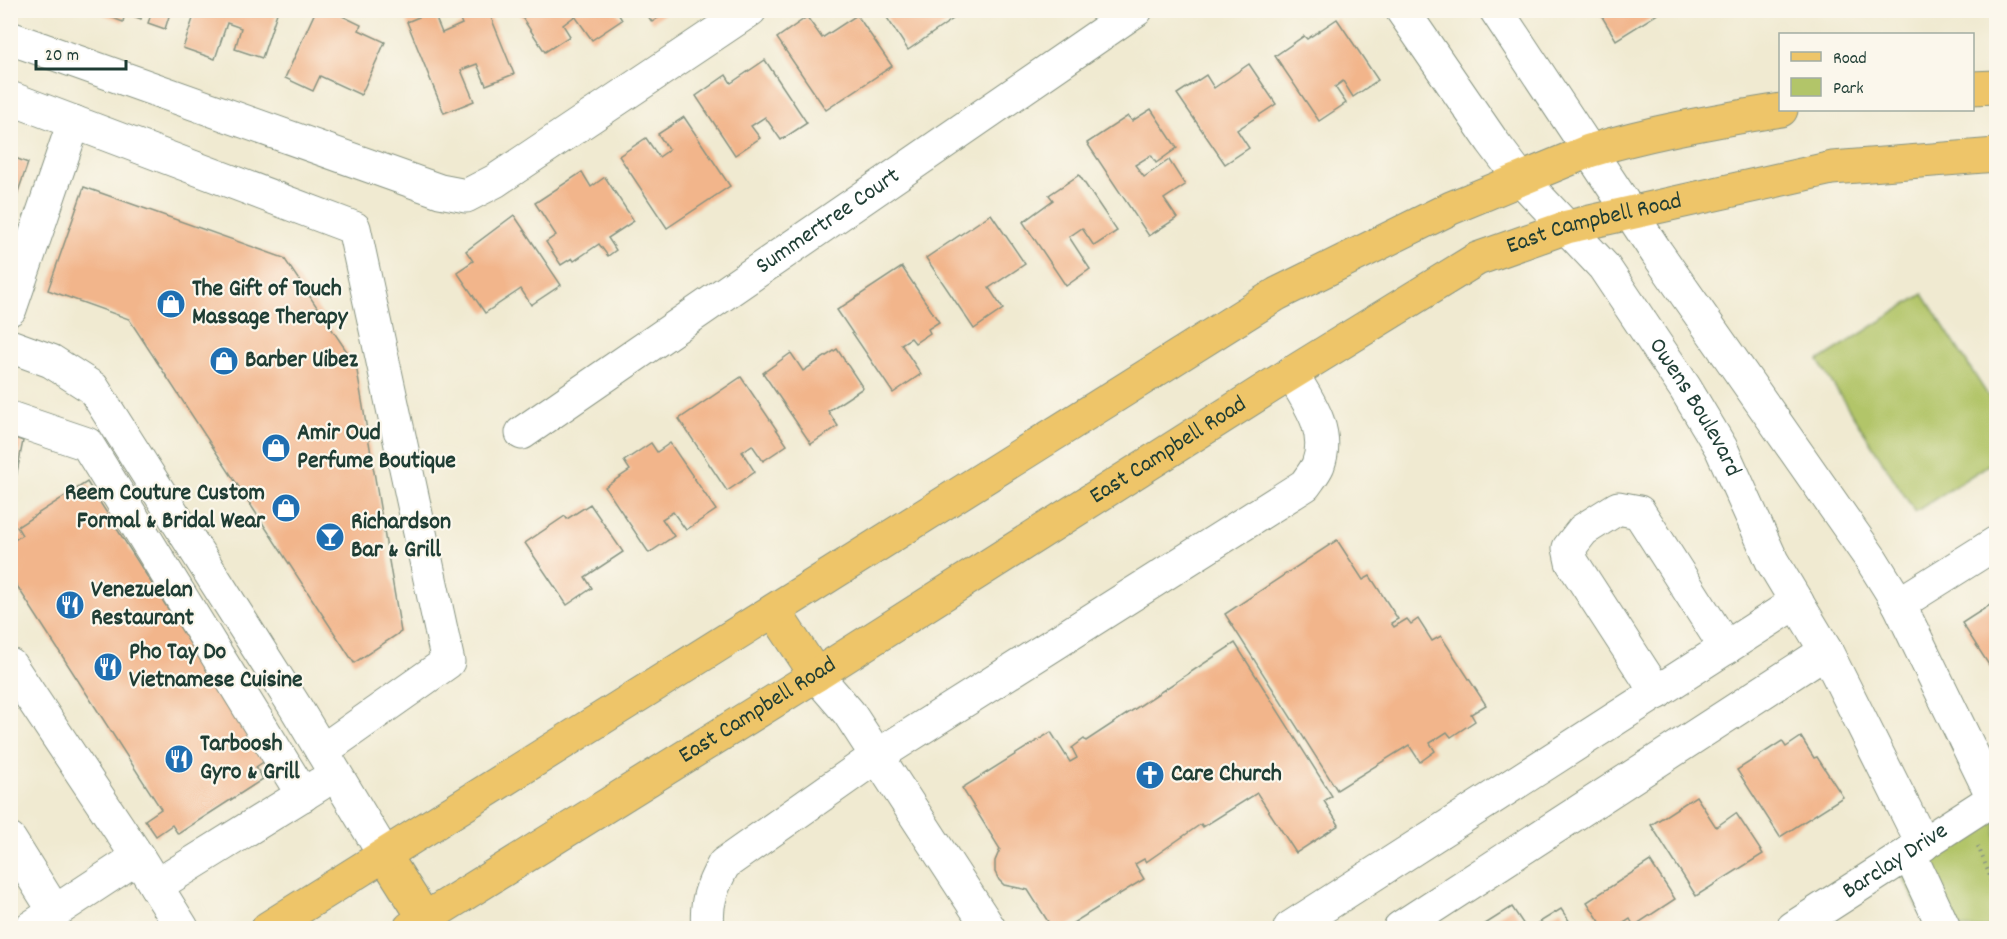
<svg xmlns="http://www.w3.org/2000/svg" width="2007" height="939" font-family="Dekko,sans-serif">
<rect width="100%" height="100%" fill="#fbf7ec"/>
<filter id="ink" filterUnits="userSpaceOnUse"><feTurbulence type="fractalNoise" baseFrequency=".0167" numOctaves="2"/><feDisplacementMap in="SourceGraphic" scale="12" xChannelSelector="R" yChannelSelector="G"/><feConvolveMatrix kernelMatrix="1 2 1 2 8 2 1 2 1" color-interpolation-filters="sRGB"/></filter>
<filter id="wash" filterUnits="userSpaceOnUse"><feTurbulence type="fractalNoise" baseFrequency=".008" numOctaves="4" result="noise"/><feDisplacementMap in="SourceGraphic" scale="24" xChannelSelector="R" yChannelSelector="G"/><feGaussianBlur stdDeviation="1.35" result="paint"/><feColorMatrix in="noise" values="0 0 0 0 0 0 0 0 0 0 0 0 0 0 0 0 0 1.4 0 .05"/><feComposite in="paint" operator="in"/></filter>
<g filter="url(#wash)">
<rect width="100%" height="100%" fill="#f0ead1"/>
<g fill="#b2c569" stroke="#68814e" stroke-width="1.5">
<path d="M1923 294 1996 408V460L1915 512 1818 361Z"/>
<path d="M1996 815V928H1928L1902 875Z"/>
</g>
<g id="blocks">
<g fill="#f2b58b">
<path d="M92 10H143L141 19 125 13 123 22Z"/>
<path d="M147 10H171L165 29 148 23 152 12Z"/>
<path d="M196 10H278L262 58 235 49 241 28 227 23 215 59 183 48Z"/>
<path d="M316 10H330L361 25 359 30 385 42 361 95 320 76 313 91 285 78Z"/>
<path d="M456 10H488L514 74 486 85 477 64 461 70 474 101 444 113 407 22 433 11 442 33 462 24Z"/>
<path d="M517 10H616L622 20 592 40 575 16 563 25 570 36 545 52Z"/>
<path d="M644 10H670L652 22Z"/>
<path d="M882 10H966L908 50Z"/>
<path d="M1598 10H1664L1616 40Z"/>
<path d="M857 15 892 66 826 110 777 38 807 17 822 38Z"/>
<path d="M1337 19 1378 80 1353 97 1343 81 1335 87 1346 103 1319 121 1275 56 1304 36 1307 39Z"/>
<path d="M765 60 807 123 781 140 765 117 751 126 760 138 735 155 696 96 726 75 731 83Z"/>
<path d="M1249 64 1276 104 1237 130 1249 148 1225 164 1177 94 1206 75 1214 88Z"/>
<path d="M1151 109 1177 148 1156 163 1151 155 1135 165 1144 177 1169 160 1185 185 1164 199 1177 218 1149 236 1087 143 1128 116 1132 121Z"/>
<path d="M684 117 730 186 667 228 619 156 646 138 659 157 669 150 658 134Z"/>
<path d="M10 156 28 163 11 212H10Z"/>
<path d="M582 172 591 187 605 177 634 221 608 238 616 250 608 256 599 244 574 261 572 258 561 265 546 242 556 235 535 203Z"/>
<path d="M1079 175 1117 231 1094 246 1082 228 1069 237 1090 269 1066 286 1023 222 1053 200 1049 195Z"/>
<path d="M84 187 284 258 356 365 401 632 354 663 129 319 48 290Z"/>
<path d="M991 214 1025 264 989 288 1003 309 974 329 926 258Z"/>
<path d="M514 215 561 285 531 305 521 289 485 313 457 272 473 261 466 251Z"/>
<path d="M902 267 939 322 928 329 930 333 915 343 911 338 901 344 921 374 893 393 837 310Z"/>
<path d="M837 349 863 388 828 411 838 426 811 444 763 373 791 353 803 371Z"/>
<path d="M741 377 787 445 763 461 752 445 742 452 755 472 727 491 679 419Z"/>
<path d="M10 436 23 441 12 498H10Z"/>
<path d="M651 443 657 452 670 443 716 510 686 530 673 512 662 519 674 536 649 553 605 487 630 470 624 461Z"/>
<path d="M87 482 265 761 256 767 263 779 178 834 172 825 156 836 145 820 161 809 10 575V543L22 535 17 527Z"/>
<path d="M590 504 623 552 585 577 592 588 567 605 525 543 565 516 567 519Z"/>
<path d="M1337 540 1363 580 1370 576 1398 619 1391 623 1394 627 1407 619 1411 624 1418 619 1432 641 1441 636 1486 705 1471 714 1475 721 1451 737 1447 732 1430 743 1435 751 1420 762 1409 745 1337 790 1225 614Z"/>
<path d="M1993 603 1996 607V676L1962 623Z"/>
<path d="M1235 643 1332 796 1324 801 1339 825 1296 853 1257 793 1203 827 1201 824 1146 862 1144 859 1135 864 1144 879 1065 928H1052L1028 890 1004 885 999 880 995 872V861L1000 849 962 788 1051 732 1070 762 1077 758 1072 748 1084 739 1086 741Z"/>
<path d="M1801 737 1814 758 1817 757 1843 797 1780 837 1737 770 1782 741 1786 747Z"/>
<path d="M1696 796 1716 827 1736 813 1763 854 1696 896 1651 825Z"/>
<path d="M1650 861 1675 899 1634 926 1630 919 1616 928H1604L1587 902Z"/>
<path d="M1512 907 1526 928H1483L1482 926Z"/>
<path d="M1561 909 1574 928H1530Z"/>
</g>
</g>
</g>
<g filter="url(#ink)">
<use href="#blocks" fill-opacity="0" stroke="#889482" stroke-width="1.5"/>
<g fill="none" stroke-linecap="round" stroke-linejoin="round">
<g stroke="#889482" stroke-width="35">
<g id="minor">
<path id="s1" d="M1402 10 1492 141 1520 178 1604 267 1685 388 1721 448 1772 561 1826 651 1923 845"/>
<path d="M1496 10 1657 253 1871 559 1899 604 1994 799"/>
<path d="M10 38 440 191 466 196 495 181 750 10"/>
<path d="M10 98 354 228 448 662 322 751"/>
<path d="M10 309 74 122"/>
<path d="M10 346 51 361 93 388 296 708 385 856"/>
<path d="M10 418 87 444 303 795"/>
<path id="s2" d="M522 433 1136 10"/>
<path d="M1899 604 1996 543"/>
<path d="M10 665 138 857 182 928"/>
<path d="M816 675 849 713 989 928"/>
<path d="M1657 693 1572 562 1569 548 1583 530 1618 508 1639 512 1726 648"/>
<path d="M10 840 55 912"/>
<path d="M1909 853 1944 928"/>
<path d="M156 886 320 784"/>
<path d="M30 928 138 857"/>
<path d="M708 928C705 903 712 886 724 864L877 756 1305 485C1309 479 1315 472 1318 465 1331 431 1308 401 1291 373"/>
<path d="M1290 928 1797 602"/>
<path d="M1400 928 1826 651"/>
<path id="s3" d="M1793 928 1996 797"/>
</g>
</g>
<g stroke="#889482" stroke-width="35">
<g id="major">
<path d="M1972 88 1996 87"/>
<path d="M774 611 816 675"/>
<path d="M385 856 425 919"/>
<path d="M268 928 1277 294 1451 208 1589 151C1650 132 1718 120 1781 110"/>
<path id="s4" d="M410 928 816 675 1271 386 1477 259 1567 227 1832 168 1996 155"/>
</g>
</g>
<path stroke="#889482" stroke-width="4" stroke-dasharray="1.5 4.5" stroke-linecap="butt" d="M1978 846 1990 876 1996 911"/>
<use href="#minor" stroke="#fff" stroke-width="33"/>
<use href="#major" stroke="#eec569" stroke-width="33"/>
</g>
</g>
<defs>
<g id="shop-disc" transform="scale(1.5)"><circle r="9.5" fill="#1f6fb2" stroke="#fbf7ec"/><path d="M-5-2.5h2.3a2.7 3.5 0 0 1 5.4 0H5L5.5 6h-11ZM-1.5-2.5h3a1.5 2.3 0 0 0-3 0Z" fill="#fff"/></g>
<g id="bar-disc" transform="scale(1.5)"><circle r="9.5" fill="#1f6fb2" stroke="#fbf7ec"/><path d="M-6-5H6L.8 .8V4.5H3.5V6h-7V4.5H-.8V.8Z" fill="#fff"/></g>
<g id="restaurant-disc" transform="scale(1.5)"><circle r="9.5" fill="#1f6fb2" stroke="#fbf7ec"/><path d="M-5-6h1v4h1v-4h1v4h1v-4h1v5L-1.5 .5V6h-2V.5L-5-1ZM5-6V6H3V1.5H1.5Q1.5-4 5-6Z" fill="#fff"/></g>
<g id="church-disc" transform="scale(1.5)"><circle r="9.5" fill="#1f6fb2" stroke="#fbf7ec"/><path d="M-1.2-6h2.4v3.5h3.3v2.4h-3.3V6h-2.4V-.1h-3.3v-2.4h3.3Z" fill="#fff"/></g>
</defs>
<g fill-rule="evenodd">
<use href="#shop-disc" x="171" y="304"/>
<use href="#shop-disc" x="224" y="361"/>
<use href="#shop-disc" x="276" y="448"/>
<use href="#shop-disc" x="286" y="508"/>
<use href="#bar-disc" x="330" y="537"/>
<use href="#restaurant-disc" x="70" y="605"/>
<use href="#restaurant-disc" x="108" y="667"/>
<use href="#restaurant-disc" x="179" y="759"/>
<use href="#church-disc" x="1150" y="775"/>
</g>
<g text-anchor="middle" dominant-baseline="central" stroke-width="4.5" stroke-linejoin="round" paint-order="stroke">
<g font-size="24" fill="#1f3d34" stroke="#fbf7ec">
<text stroke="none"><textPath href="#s2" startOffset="372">Summertree Court</textPath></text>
<text stroke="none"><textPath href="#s4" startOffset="1382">East Campbell Road</textPath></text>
<text stroke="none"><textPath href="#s1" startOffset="495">Owens Boulevard</textPath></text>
<text stroke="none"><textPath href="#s4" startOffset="896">East Campbell Road</textPath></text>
<text stroke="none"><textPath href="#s4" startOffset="410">East Campbell Road</textPath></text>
<text stroke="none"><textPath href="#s3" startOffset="122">Barclay Drive</textPath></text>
</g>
<g font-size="24" font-weight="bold" fill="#1f3d34" stroke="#fbf7ec" text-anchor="start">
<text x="192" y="290">The Gift of Touch<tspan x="192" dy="28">Massage Therapy</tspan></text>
<text x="245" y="361">Barber Uibez</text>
<text x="297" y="434">Amir Oud<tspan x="297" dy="28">Perfume Boutique</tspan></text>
<text x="265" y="494" text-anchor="end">Reem Couture Custom<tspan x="265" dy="28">Formal &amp; Bridal Wear</tspan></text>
<text x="351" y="523">Richardson<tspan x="351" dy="28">Bar &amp; Grill</tspan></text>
<text x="91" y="591">Venezuelan<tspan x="91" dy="28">Restaurant</tspan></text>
<text x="129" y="653">Pho Tay Do<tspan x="129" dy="28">Vietnamese Cuisine</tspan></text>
<text x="200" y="745">Tarboosh<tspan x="200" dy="28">Gyro &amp; Grill</tspan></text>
<text x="1171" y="775">Care Church</text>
</g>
</g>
<rect width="2007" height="939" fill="none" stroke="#fbf7ec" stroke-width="36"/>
<rect x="1779" y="33" width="195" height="78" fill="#fbf7ec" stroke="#a3ada2" stroke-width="1.5"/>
<rect x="1791" y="52" width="30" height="9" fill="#eec569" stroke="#a3ada2" stroke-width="1.5"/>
<text x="1833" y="63" font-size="18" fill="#1f3d34">Road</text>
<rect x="1791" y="78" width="30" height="18" fill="#b2c569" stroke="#a3ada2" stroke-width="1.5"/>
<text x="1833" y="93" font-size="18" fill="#1f3d34">Park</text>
<path d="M36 60v9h90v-9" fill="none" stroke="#1f3d34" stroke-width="3"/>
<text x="45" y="60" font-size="18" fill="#1f3d34" stroke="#fbf7ec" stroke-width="4.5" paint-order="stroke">20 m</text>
</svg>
